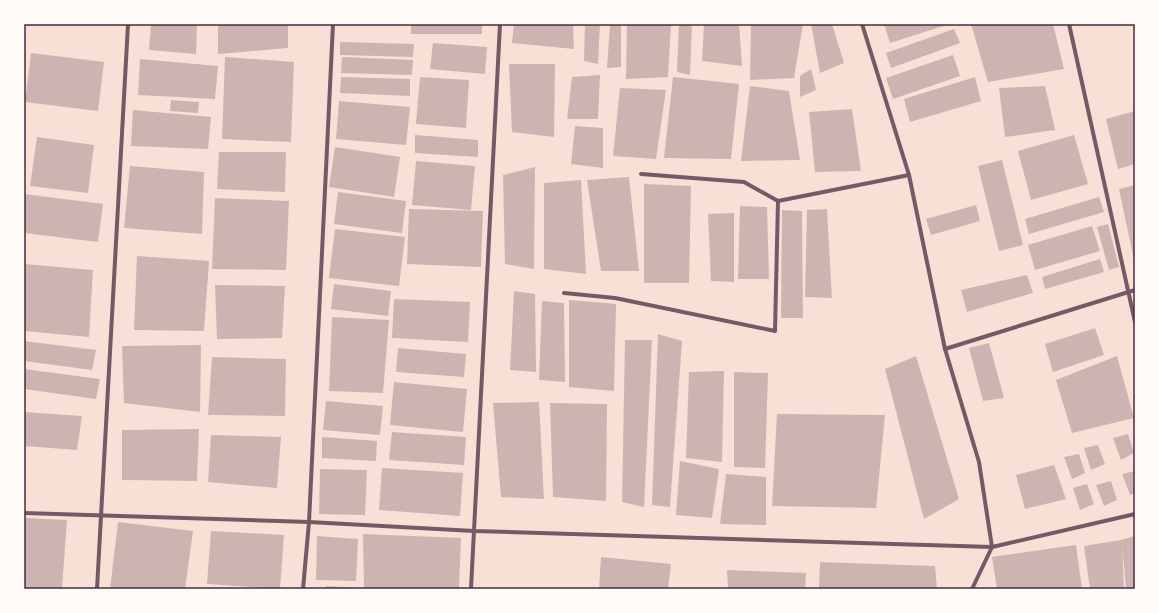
<svg xmlns="http://www.w3.org/2000/svg" width="1159" height="613" font-family="Arial,sans-serif">
<rect width="100%" height="100%" fill="#f7e1d7"/>
<g fill="#ccb4b1">
<path d="M151 24H197L196 54 149 50Z"/>
<path d="M218 24H288V48L218 54Z"/>
<rect x="411" y="24" width="71" height="10"/>
<path d="M514 24H573L574 49 512 43Z"/>
<path d="M585 24H600L598 64 584 61Z"/>
<path d="M610 24H621V67L607 68Z"/>
<path d="M627 24H671L668 77 626 79Z"/>
<path d="M679 24H692L690 75 677 72Z"/>
<path d="M704 24H739L742 66 702 61Z"/>
<path d="M751 24H803L794 78 750 80Z"/>
<path d="M811 24H832L844 63 820 73Z"/>
<path d="M884 24H950L890 43Z"/>
<path d="M971 24H1053L1064 69 988 82Z"/>
<path d="M954 29 960 43 891 68 886 53Z"/>
<path d="M340 42 414 44 413 57 340 55Z"/>
<path d="M433 43 487 47 485 74 430 69Z"/>
<path d="M31 53 104 62 98 111 25 102Z"/>
<path d="M953 55 960 76 893 99 886 78Z"/>
<path d="M225 57 294 62 291 142 222 139Z"/>
<path d="M342 57 413 60 412 75 341 73Z"/>
<path d="M140 59 218 66 215 99 138 95Z"/>
<path d="M509 64H555L554 137 512 132Z"/>
<path d="M811 69 816 90 800 97V76Z"/>
<path d="M600 75 598 119H567L572 77Z"/>
<path d="M341 77 410 79V96L340 93Z"/>
<path d="M420 77 469 80 466 128 416 124Z"/>
<path d="M673 77 739 84 731 159 664 158Z"/>
<path d="M975 77 981 101 910 122 904 99Z"/>
<path d="M750 86 789 91 800 160 741 161Z"/>
<path d="M1045 86 1055 130 1005 137 999 88Z"/>
<path d="M620 88 666 90 656 159 613 156Z"/>
<path d="M171 100 199 102 198 113 170 111Z"/>
<path d="M339 101 410 107 406 145 336 139Z"/>
<path d="M852 109 861 171 815 172 809 112Z"/>
<path d="M133 110 211 117 208 149 131 146Z"/>
<path d="M1135 111V164L1118 169 1106 119Z"/>
<path d="M575 126 603 128V168L571 164Z"/>
<path d="M415 135 478 140V157L415 153Z"/>
<path d="M1074 135 1088 184 1031 200 1018 151Z"/>
<path d="M37 137 94 145 88 193 30 186Z"/>
<path d="M335 147 400 157 394 197 329 187Z"/>
<path d="M219 152H286L285 192 217 189Z"/>
<path d="M1002 160 1023 245 999 251 978 166Z"/>
<path d="M416 161 475 166 471 210 412 205Z"/>
<path d="M130 166 204 172 202 234 124 228Z"/>
<path d="M535 167 534 269 505 264 503 175Z"/>
<path d="M629 177 639 271H601L587 180Z"/>
<path d="M581 180 586 274 544 269V183Z"/>
<path d="M644 184 691 186 689 283H644Z"/>
<path d="M1135 185V260H1134L1119 189Z"/>
<path d="M338 192 406 201 402 233 334 224Z"/>
<path d="M24 194 103 204 98 242 24 233Z"/>
<path d="M1099 197 1104 212 1029 234 1025 219Z"/>
<path d="M215 198 289 201 286 270 212 269Z"/>
<path d="M976 205 980 221 931 235 926 219Z"/>
<path d="M740 206 767 207 769 279H738Z"/>
<path d="M409 209 483 211 481 267 407 264Z"/>
<path d="M827 209 832 298 805 297 807 210Z"/>
<path d="M782 210 802 211 803 318H781Z"/>
<path d="M734 213V282L711 281 708 214Z"/>
<path d="M1108 224 1119 267 1109 270 1097 227Z"/>
<path d="M1092 226 1100 251 1035 270 1028 245Z"/>
<path d="M335 229 405 237 399 286 329 278Z"/>
<path d="M137 256 209 261 204 331 134 330Z"/>
<path d="M1100 259 1104 272 1045 289 1042 277Z"/>
<path d="M24 264 93 270 89 337 24 331Z"/>
<path d="M1027 275 1033 293 967 312 961 290Z"/>
<path d="M334 284 391 291 388 316 331 309Z"/>
<path d="M215 285 285 286 282 338 217 339Z"/>
<path d="M514 291 535 294 536 372 510 370Z"/>
<path d="M394 299 470 302 468 342 392 338Z"/>
<path d="M569 300 616 304 614 391 569 387Z"/>
<path d="M542 301 564 303 565 382 539 380Z"/>
<path d="M332 317 389 320 383 393 329 391Z"/>
<path d="M1095 328 1104 355 1053 372 1045 344Z"/>
<path d="M658 334 682 341 670 507 652 505Z"/>
<path d="M625 340H652L644 507 622 502Z"/>
<path d="M24 341 96 350 92 370 24 361Z"/>
<path d="M989 343 1004 398 983 401 969 348Z"/>
<path d="M201 345 200 412 124 403 122 346Z"/>
<path d="M398 348 466 354 464 377 396 372Z"/>
<path d="M916 356 959 499 924 519 885 369Z"/>
<path d="M1117 356 1134 418 1072 433 1056 380Z"/>
<path d="M212 357 286 359 285 416 208 415Z"/>
<path d="M24 369 100 379 96 399 24 389Z"/>
<path d="M724 371 722 462 686 458 689 372Z"/>
<path d="M734 372 768 373 765 468 734 467Z"/>
<path d="M394 382 467 389 463 432 390 425Z"/>
<path d="M326 401 383 406 380 435 323 430Z"/>
<path d="M539 402 544 499 501 497 493 403Z"/>
<path d="M550 403 607 404 606 501 553 497Z"/>
<path d="M25 412 82 416 77 450 24 446Z"/>
<path d="M777 414 885 415 876 508 772 506Z"/>
<path d="M199 429 197 481 122 480V430Z"/>
<path d="M392 432 466 437 464 465 389 460Z"/>
<path d="M1128 434 1134 453 1121 460 1113 438Z"/>
<path d="M211 435 281 437 277 488 208 482Z"/>
<path d="M322 437 377 441 376 461 322 458Z"/>
<path d="M1098 445 1105 464 1091 470 1084 448Z"/>
<path d="M1079 454 1085 473 1072 479 1064 457Z"/>
<path d="M680 461 719 469 712 518 676 515Z"/>
<path d="M1054 465 1066 499 1025 509 1016 475Z"/>
<path d="M382 468 463 473 460 516 379 510Z"/>
<path d="M320 469 367 470 365 515 319 514Z"/>
<path d="M1135 471V493L1130 495 1122 474Z"/>
<path d="M726 474 766 477V525L720 524Z"/>
<path d="M1111 481 1117 500 1104 506 1096 485Z"/>
<path d="M1087 484 1094 504 1080 510 1073 488Z"/>
<path d="M24 518 67 520 62 589H24Z"/>
<path d="M118 522 193 531 185 589H110Z"/>
<path d="M211 531 284 535 280 589 207 584Z"/>
<path d="M363 534 461 538 459 588 364 589Z"/>
<path d="M317 536 358 539 356 581 316 580Z"/>
<path d="M1135 536V589H1126L1122 544 1124 589H1090L1084 546 1121 540Z"/>
<path d="M1076 545 1082 589H997L992 557Z"/>
<path d="M601 557 671 564 668 589H599Z"/>
<path d="M820 562 935 566 937 589H819Z"/>
<path d="M727 570 806 573 805 589H728Z"/>
<path d="M326 586 359 588V589H326Z"/>
</g>
<g fill="none" stroke-linecap="round" stroke-linejoin="round">
<g stroke="#755966" stroke-width="4">
<path d="M862 24 909 175 945 349 979 462 992 547 972 589"/>
<path d="M1069 24 1135 322"/>
<path d="M641 174 744 182 778 201 909 175"/>
<path d="M564 293 615 298 775 331 778 201"/>
<path d="M945 349 1135 290"/>
<path d="M24 513 309 522 474 531 992 547 1135 514"/>
<path d="M97 589 128 24"/>
<path d="M303 589 309 522 333 24"/>
<path d="M471 589 500 24"/>
</g>
</g>
<rect width="1159" height="613" fill="none" stroke="#fffaf5" stroke-width="50"/>
<rect x="25" y="25" width="1109" height="563" fill="none" stroke="#4a2c40" stroke-width="1.5"/>
</svg>
